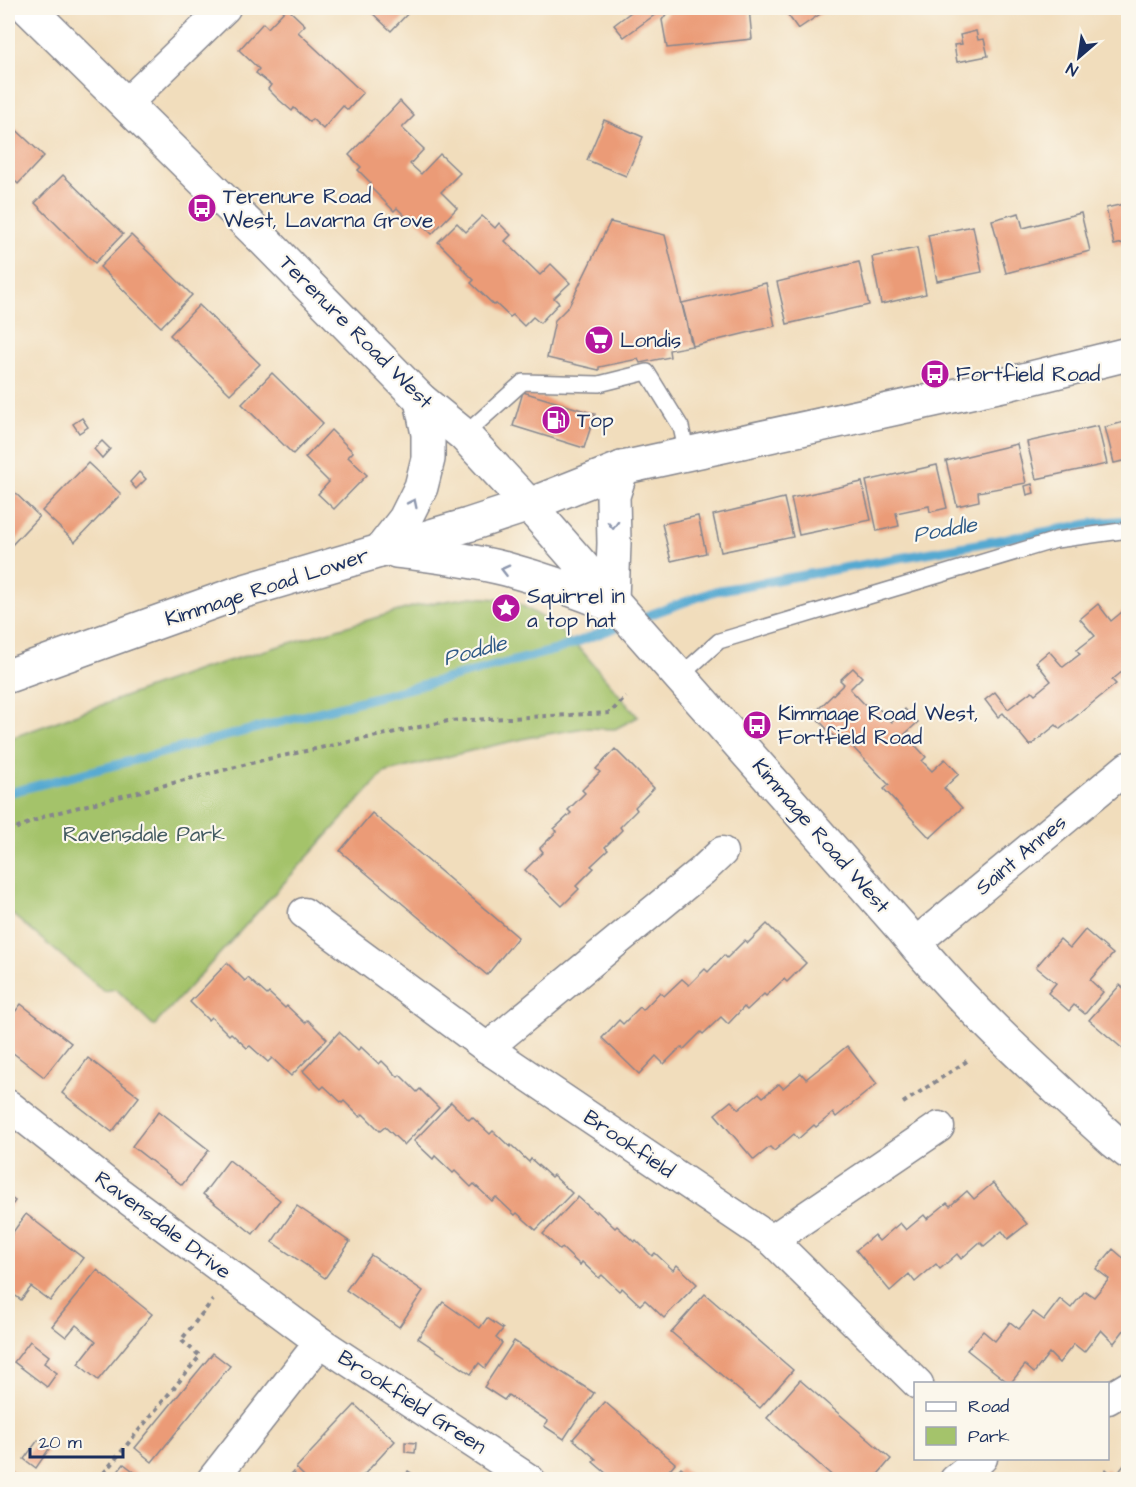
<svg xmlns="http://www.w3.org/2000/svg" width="1136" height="1487" font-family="'Architects Daughter',sans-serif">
<rect width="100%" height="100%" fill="#fbf7ec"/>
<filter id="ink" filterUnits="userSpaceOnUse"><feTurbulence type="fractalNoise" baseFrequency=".0167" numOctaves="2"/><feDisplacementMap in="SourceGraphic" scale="12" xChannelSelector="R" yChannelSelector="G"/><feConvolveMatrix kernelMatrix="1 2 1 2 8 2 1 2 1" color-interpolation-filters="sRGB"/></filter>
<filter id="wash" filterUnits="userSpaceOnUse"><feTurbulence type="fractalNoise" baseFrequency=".008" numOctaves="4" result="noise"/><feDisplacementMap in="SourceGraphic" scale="24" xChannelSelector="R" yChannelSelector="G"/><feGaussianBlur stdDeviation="1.35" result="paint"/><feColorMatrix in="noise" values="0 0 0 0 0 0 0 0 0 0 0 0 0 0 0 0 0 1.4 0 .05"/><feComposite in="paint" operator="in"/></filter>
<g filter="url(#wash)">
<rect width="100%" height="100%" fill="#f1ddbc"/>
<path fill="#a4c36b" stroke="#607964" stroke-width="1.5" d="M472 597 512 600 549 621 583 652 638 717 615 729 584 728 536 736 474 750 384 773 154 1026 116 989 104 991 8 911V739L201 669 419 605Z"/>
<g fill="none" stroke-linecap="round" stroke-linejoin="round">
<g stroke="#55a9d1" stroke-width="9">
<path d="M638 619 715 591 1094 523 1128 520"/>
<path d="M8 793 556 650 625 624"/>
</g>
</g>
<g id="blocks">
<g fill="#eb9b77">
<path d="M287 8 305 25 298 32 363 93 348 110 343 106 323 129 312 119 310 122 294 108 292 111 278 99 268 89 271 85 256 73 259 69 239 50 263 23 268 28Z"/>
<path d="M367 8H413L391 31Z"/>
<path d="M627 8H662L663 9 624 37 614 25 631 12Z"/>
<path d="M684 8H749L752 39 667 48 662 20 669 10 684 9Z"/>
<path d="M783 8H829L798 29Z"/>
<path d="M976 31 978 40 984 39 988 56 957 62 954 45 962 44 960 35Z"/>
<path d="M400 101 414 116 402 128 424 149 410 164 421 174 440 154 460 173 441 192 457 208 432 234 413 216 409 220 397 208 394 211 369 186 371 183 358 170 361 167 349 155Z"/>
<path d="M604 120 643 137 626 176 587 160Z"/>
<path d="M8 122 44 156 18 184 8 174Z"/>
<path d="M63 175 123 234 95 263 35 203Z"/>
<path d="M1128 203V242L1114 245 1106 208Z"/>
<path d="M1019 213 1023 228 1081 213 1090 251 1006 273 992 220Z"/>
<path d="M482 216 495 228 499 223 511 235 505 241 540 275 551 264 570 283 554 298 559 303 540 323 533 317 524 326 513 315 510 317 496 304 494 305 471 283 474 280 461 267 462 266 438 242 457 223 466 232Z"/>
<path d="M610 222 665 235 692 346 669 350 670 357 640 363 638 359 599 367V370L547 358 555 320 569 306Z"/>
<path d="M973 226 982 272 937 281 928 235Z"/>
<path d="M131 235 192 295 161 327 100 267Z"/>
<path d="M917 248 926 294 881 304 872 257Z"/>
<path d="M859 262 869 305 787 324 777 282Z"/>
<path d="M766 283 775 326 693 346 682 303Z"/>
<path d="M199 305 260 364 230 394 170 335Z"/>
<path d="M272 373 323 423 293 454 242 404Z"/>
<path d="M523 392 595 414 584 448 513 426Z"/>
<path d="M82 418 88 427 79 433 73 424Z"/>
<path d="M1128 421V460L1114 463 1105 427Z"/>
<path d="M1098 426 1107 464 1036 479 1027 442Z"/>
<path d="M331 430 353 452 348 457 367 475 334 509 318 494 329 482 305 458Z"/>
<path d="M102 441 110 449 102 458 94 449Z"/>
<path d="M1017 444 1026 483 978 492 979 501 957 506 946 461Z"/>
<path d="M88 463 121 494 75 542 42 511Z"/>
<path d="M937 465 947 508 930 512 929 506 896 513 899 526 877 531 866 481Z"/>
<path d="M139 472 146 479 136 489 130 482Z"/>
<path d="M862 482 871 520 799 535 791 498Z"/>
<path d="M1032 484 1034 493 1027 495 1025 486Z"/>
<path d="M8 486 39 516 8 549Z"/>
<path d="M784 498 793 537 721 552 713 515Z"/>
<path d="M698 516 706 553 671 561 662 524Z"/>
<path d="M1098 604 1111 621 1128 607V667L1112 680 1116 684 1060 729 1056 725 1030 746 1003 713 998 717 985 700 995 692 1008 709 1032 691 1035 694 1051 681 1036 662 1049 651 1063 667 1080 654 1077 650 1095 636 1080 619Z"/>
<path d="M853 668 862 677 850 689 870 710 875 705 892 722 905 709 918 722 905 734 926 757 922 761 932 771 945 759 959 774 944 788 962 808 930 838 884 789 889 785 844 738 839 742 813 714 844 684 840 680Z"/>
<path d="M615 749 654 788 635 807 637 810 620 827 622 830 605 847 608 850 591 866 594 868 576 886 579 889 562 906 525 870 543 852 540 848 557 831 554 829 571 813 568 810 585 793 582 790 600 772 596 769Z"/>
<path d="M372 813 518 937 487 975 340 851Z"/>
<path d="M767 924 806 963 787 982 784 979 766 996 764 994 747 1010 744 1007 728 1024 721 1017 703 1034 701 1032 684 1049 681 1047 664 1064 656 1056 639 1074 602 1038 619 1020 623 1024 640 1007 643 1010 660 992 664 996 682 979 689 985 705 969 708 972 724 955 727 958 745 940 748 943Z"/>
<path d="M1085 930 1113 954 1090 980 1103 992 1085 1014 1074 1005 1069 1011 1048 993 1056 983 1036 967 1060 939 1070 948Z"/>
<path d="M227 963 245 981 248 978 267 995 269 993 285 1008 287 1006 305 1023 308 1020 327 1039 291 1076 272 1058 268 1062 250 1046 247 1048 231 1033 229 1035 211 1017 208 1020 190 1002Z"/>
<path d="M1120 985 1128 992V1043L1123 1049 1089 1020Z"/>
<path d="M21 1004 71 1043 44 1077 8 1049V1021Z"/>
<path d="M339 1032 358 1050 361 1047 379 1064 382 1061 398 1077 400 1075 417 1092 420 1089 439 1108 404 1145 385 1127 380 1131 363 1114 360 1117 344 1101 342 1103 324 1086 321 1089 303 1071Z"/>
<path d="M847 1046 877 1084 836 1117 833 1113 816 1127 814 1125 798 1139 794 1134 774 1151 770 1147 754 1160 715 1114 731 1101 739 1109 759 1093 763 1097 779 1084 783 1088 801 1073 806 1079Z"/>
<path d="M88 1058 139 1097 112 1132 62 1093Z"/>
<path d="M451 1102 469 1120 472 1117 490 1134 493 1131 510 1147 511 1145 529 1162 531 1159 551 1177 553 1175 572 1193 536 1230 517 1213 515 1215 496 1197 492 1201 474 1184 471 1187 455 1171 453 1173 435 1156 433 1159 414 1141Z"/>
<path d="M159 1111 209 1150 182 1185 132 1146Z"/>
<path d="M229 1160 280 1200 253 1234 203 1194Z"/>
<path d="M993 1183 1027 1224 1008 1239 1002 1231 984 1246 980 1242 961 1259 957 1254 940 1269 936 1264 915 1282 909 1274 890 1291 856 1250 874 1235 879 1241 900 1223 906 1230 924 1215 927 1219 947 1203 950 1206 967 1191 974 1199Z"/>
<path d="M8 1196 15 1201 8 1211Z"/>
<path d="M578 1197 596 1213 597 1211 615 1228 617 1226 634 1242 636 1240 652 1256 655 1253 673 1270 677 1265 697 1284 664 1318 645 1300 640 1305 622 1288 619 1291 602 1275 599 1278 582 1262 580 1265 562 1248 560 1250 543 1234Z"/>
<path d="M297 1206 350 1242 325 1278 272 1242Z"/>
<path d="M26 1214 83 1258 50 1301 31 1287 21 1300 8 1290V1239Z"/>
<path d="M1113 1249 1128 1262V1325L1114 1343 1101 1330 1084 1352 1074 1344 1059 1363 1049 1353 1034 1373 1025 1365 1010 1384 967 1350 983 1331 995 1341 1010 1322 1019 1329 1033 1312 1044 1320 1060 1299 1071 1308 1085 1291 1094 1297 1109 1279 1096 1269Z"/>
<path d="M371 1255 423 1291 399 1327 346 1290Z"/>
<path d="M97 1270 152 1314 98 1380 78 1364 96 1341 76 1325 66 1337 52 1326Z"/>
<path d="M705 1294 793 1370 760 1408 671 1332Z"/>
<path d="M443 1302 480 1328 487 1318 503 1329 496 1338 502 1343 485 1368 479 1363 471 1374 418 1338Z"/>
<path d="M30 1341 49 1356 44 1363 57 1373 47 1387 14 1362Z"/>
<path d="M514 1341 594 1393 564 1439 544 1426 548 1421 508 1395 504 1400 484 1387Z"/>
<path d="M213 1353 230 1366 152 1462 135 1448Z"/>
<path d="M800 1380 891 1459 873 1480H837L767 1418Z"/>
<path d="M605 1402 675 1463 661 1480H614L593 1462 596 1459 573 1439Z"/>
<path d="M355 1405 395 1441 359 1480H308L296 1468Z"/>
<path d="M38 1440 49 1449 36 1468 24 1459Z"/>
<path d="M405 1442 416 1443 415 1453 405 1452Z"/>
<path d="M1128 1460V1480H1098L1106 1469 1115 1477Z"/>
<path d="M124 1464 141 1477 139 1480H111Z"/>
<path d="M8 1467 18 1475 14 1480H8Z"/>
<path d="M681 1467 696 1480H669Z"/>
<path d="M408 1471 422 1480H403Z"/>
<path d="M293 1472 300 1480H286Z"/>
</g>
</g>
</g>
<g filter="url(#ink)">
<use href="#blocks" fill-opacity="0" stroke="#86868d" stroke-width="1.5"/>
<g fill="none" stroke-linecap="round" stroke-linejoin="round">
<g stroke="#86868d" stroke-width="18">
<g id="service">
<path d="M464 435 523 382 599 384 647 372 681 427 687 454"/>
<path d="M680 676 719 641 1056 540 1128 530"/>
</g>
</g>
<g stroke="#86868d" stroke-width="33">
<g id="minor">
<path d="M126 104 225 8"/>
<path d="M304 913 487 1048 772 1240 918 1384"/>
<path d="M914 944 1128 767"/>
<path d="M487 1048 702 871 722 852"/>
<path d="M8 1105 113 1188 320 1342 530 1480"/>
<path d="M772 1240 939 1127"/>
<path d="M1108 1399 1128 1387"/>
<path d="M212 1480 320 1342"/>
<path d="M955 1480 982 1458"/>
</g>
</g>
<g stroke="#86868d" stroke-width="36">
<g id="secondary">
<path d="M28 8 263 239 421 400 464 435 529 505 612 600 900 926C963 1005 1039 1073 1114 1141L1128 1152"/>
<path d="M380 551 405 519 421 487 428 459V434L421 400"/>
<path d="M396 551C433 555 470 560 506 569 543 579 580 592 616 607"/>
<path d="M612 600 614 543 613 496 622 468"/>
<path d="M8 676 241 592 468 525 529 505 622 468 1003 385 1128 354"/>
</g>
</g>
<g stroke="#86868d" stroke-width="4" stroke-dasharray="4.5 4.5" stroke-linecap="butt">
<path d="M8 832 48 815 263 760 448 721 610 713 626 697"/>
<path d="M903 1103 970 1059"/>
<path d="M98 1480 200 1356 181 1340 213 1300"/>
</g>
<use href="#service" stroke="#fff" stroke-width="15"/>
<use href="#minor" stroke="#fff" stroke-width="30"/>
<use href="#secondary" stroke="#fff" stroke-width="33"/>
</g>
<defs><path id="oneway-chevron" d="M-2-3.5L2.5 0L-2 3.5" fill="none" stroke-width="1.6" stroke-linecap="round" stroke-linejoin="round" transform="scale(1.5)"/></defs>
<g stroke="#8d97ae">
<use href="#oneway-chevron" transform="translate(413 503) rotate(-64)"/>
<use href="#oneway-chevron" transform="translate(613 525) rotate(88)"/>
<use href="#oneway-chevron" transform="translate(505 570) rotate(-166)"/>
</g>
</g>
<defs>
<g id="bus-disc" transform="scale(1.5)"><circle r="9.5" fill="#b5179e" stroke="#fbf7ec"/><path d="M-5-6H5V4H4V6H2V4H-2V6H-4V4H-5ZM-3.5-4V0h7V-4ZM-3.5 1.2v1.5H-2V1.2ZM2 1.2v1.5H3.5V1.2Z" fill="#fff"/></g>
<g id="supermarket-disc" transform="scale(1.5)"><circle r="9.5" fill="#b5179e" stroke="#fbf7ec"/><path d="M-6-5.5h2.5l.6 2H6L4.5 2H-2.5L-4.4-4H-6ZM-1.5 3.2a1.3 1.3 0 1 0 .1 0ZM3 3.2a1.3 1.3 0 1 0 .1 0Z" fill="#fff"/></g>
<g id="fuel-disc" transform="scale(1.5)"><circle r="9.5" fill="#b5179e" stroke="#fbf7ec"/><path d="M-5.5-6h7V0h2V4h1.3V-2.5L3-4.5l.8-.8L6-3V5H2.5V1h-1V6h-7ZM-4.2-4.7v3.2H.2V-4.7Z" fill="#fff"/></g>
<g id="sight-disc" transform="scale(1.5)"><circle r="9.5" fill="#b5179e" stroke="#fbf7ec"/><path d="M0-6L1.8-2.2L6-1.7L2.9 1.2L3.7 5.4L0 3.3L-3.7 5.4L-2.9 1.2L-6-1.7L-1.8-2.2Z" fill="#fff"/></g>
</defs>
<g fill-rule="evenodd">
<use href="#bus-disc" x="202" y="208"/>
<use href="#supermarket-disc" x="599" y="340"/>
<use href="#bus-disc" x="935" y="374"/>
<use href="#fuel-disc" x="556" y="420"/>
<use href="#sight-disc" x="506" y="608"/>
<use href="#bus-disc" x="757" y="725"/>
</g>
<g text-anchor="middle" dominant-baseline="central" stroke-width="4.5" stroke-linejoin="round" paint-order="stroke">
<g font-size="21" fill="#1b2f5e" stroke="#fbf7ec" text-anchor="start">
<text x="223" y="196">Terenure Road<tspan x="223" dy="24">West, Lavarna Grove</tspan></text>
<text x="620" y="340">Londis</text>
<text x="956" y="374">Fortfield Road</text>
<text x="577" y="420">Top</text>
<text x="527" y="596">Squirrel in<tspan x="527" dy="24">a top hat</tspan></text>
<text x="778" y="713">Kimmage Road West,<tspan x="778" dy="24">Fortfield Road</tspan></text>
</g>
<g font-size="21" fill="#1b2f5e" stroke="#fbf7ec">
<text transform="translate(356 332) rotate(45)">Terenure Road West</text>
<text transform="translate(267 587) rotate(-18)">Kimmage Road Lower</text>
<text transform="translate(821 836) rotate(49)">Kimmage Road West</text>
<text transform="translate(1021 855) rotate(-40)">Saint Annes</text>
<text transform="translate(629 1144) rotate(34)">Brookfield</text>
<text transform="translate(163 1225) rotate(37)">Ravensdale Drive</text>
<text transform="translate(412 1402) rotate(33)">Brookfield Green</text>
</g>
<g font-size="21" fill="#445b62" stroke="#fbf7ec">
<text x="144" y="834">Ravensdale Park</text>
</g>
<g font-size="22" font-style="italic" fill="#2f5a86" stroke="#fbf7ec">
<text transform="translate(945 530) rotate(-10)">Poddle</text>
<text transform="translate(475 651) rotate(-15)">Poddle</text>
</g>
</g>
<rect width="1136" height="1487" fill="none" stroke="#fbf7ec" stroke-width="30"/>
<rect x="914" y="1382" width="195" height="78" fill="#fbf7ec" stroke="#a1a7b3" stroke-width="1.5"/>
<rect x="926" y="1402" width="30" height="9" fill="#ffffff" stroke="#a1a7b3" stroke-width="1.5"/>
<text x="968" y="1412" font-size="18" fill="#1b2f5e">Road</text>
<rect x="926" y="1427" width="30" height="18" fill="#a4c36b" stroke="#a1a7b3" stroke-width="1.5"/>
<text x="968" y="1442" font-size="18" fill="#1b2f5e">Park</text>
<g transform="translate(1079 57) rotate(209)" stroke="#fbf7ec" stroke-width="4.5" paint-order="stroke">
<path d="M0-4.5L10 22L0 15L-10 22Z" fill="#1b2f5e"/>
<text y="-9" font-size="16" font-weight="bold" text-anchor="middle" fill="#1b2f5e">N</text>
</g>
<path d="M30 1448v9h93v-9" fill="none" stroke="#1b2f5e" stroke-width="3"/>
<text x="39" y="1448" font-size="18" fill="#1b2f5e" stroke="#fbf7ec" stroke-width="4.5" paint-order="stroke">20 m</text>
</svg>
